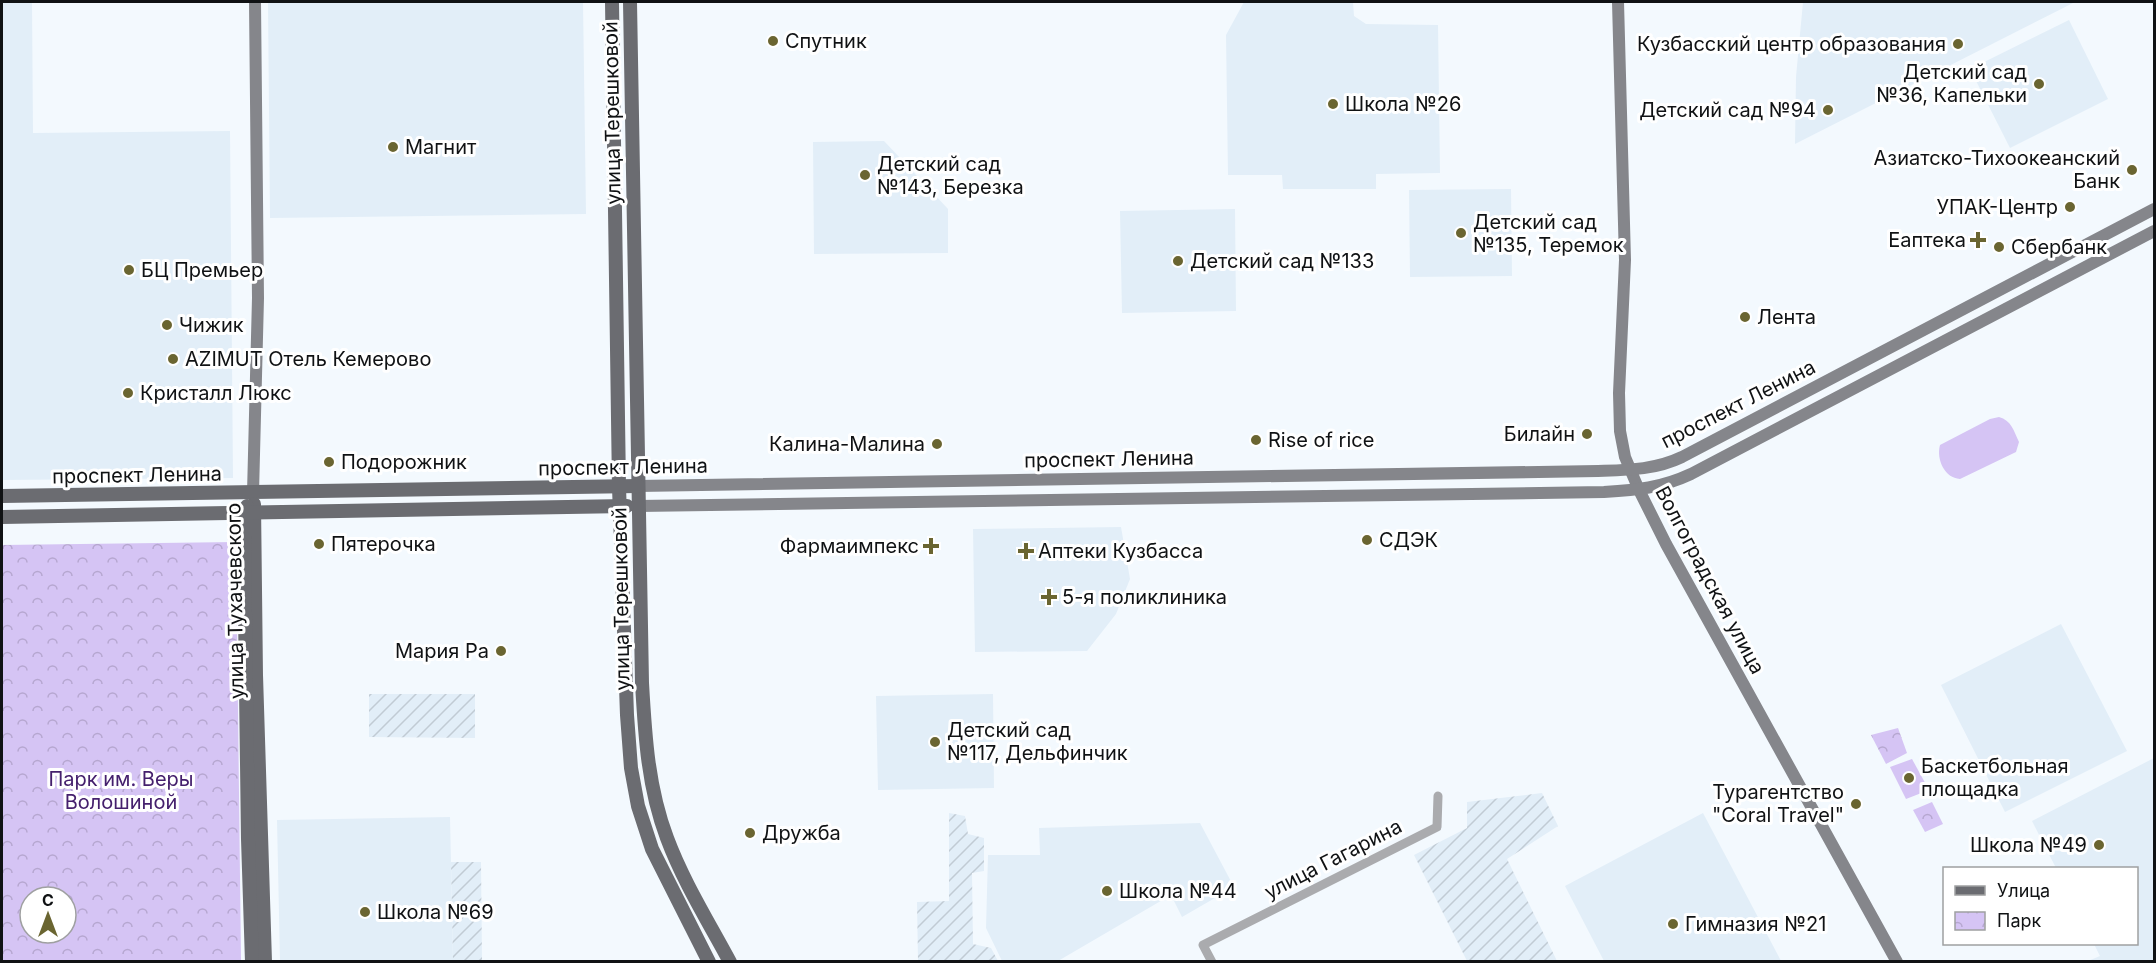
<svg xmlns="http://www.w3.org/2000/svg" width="2156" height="963" font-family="Inter,sans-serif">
<defs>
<pattern id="industrial-furrows" width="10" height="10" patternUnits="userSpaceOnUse" patternTransform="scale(1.5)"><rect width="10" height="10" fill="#e2eef8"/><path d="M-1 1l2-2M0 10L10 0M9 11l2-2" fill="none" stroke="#c1cbd4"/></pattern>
<pattern id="park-crowns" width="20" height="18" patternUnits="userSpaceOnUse" patternTransform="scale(1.5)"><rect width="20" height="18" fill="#d5c4f4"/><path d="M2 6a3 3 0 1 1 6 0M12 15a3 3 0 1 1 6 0" fill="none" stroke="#b6a7d0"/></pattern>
</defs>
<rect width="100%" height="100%" fill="#f3f9fe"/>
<g fill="#e2eef8">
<path d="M2 2H32L33 133 230 131 233 478 2 480Z"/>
<path d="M268 2H583L586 214 270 218Z"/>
<path d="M1244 2H1353L1354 16 1366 24 1438 25 1440 173 1376 174V189H1283L1282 175H1228L1226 35Z"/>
<path d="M1803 2H2075L1795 144 1796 77Z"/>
<path d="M2069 20 2108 99 2010 148 1970 69Z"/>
<path d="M884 141 948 209V253L814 254 813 142Z"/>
<path d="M1511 189 1512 276 1410 277 1409 190Z"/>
<path d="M1235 209 1236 311 1122 313 1120 211Z"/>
<path d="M1121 527 1130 579 1116 614 1087 651 975 652 973 529Z"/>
<path d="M2061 624 2127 751 2005 812 1941 685Z"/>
<path d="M993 694 994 788 878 790 876 696Z"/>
<path d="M2154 758V961H2088L2100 956 2094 944H2136V868H2056L2032 821Z"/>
<path d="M1703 813 1781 961H1604L1565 886Z"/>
<path d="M450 817 453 961H280L277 820Z"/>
<path d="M1200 823 1234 887 1182 917 1171 895 1058 961H1002L986 928 988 855H1040L1039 828Z"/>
</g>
<g fill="url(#industrial-furrows)">
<path d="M369 694H475V738L369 737Z"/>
<path d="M1542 793 1558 826 1507 859 1557 961H1467L1414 855 1467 828V802Z"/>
<path d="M949 813 965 816 968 834 984 838V871L972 873 973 944 991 948 998 961H918L917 902 949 901Z"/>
<path d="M451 862H481L482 961H453Z"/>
</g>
<g fill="url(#park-crowns)" fill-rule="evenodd">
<path d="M236 542 241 961H2V545ZM30 897H66V933H30Z"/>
<path d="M1898 728 1907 753 1886 764 1871 735Z"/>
<path d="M1932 802 1943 824 1925 832 1913 810Z"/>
</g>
<g fill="#d5c4f4">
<path d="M1999 417C2011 420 2014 431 2019 442L2016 452 1960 479C1945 478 1936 460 1940 445L1990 419Z"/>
<path d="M1912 759 1929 790 1906 799 1890 767Z"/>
</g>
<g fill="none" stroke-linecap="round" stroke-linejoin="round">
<path stroke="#aaabae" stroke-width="9" d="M1212 962 1203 945 1437 827 1438 796"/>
<g stroke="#85868b" stroke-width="12">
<path d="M1618 2 1625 260 1619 393 1620 431 1625 457 1639 490 1666 544 1897 962"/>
<path d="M638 486 1598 471C1627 470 1655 470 1682 457L2154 209"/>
<path d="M253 493 258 298 255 2"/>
<path d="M638 506 1604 492C1637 490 1661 488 1691 474L2154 231"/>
</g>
<g stroke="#6b6c71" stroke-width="14">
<path d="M612 2 619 487 627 715 631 768 638 806 652 849 709 962"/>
<path d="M630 2 642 683C645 736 648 788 667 838 683 881 708 921 730 962"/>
<path d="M2 496 638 486"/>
<path d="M254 504 256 675 265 962"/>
<path d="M247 506 244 511V536L248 839 252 962"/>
<path d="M2 517 627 506"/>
</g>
</g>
<g fill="#6a6531" stroke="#fff" stroke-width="2">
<circle cx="773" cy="41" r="6"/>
<circle cx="1958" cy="44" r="6"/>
<circle cx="2039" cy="84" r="6"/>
<circle cx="1333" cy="104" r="6"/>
<circle cx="1828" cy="110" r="6"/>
<circle cx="393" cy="147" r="6"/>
<circle cx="2132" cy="170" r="6"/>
<circle cx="865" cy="175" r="6"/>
<circle cx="2070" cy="207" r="6"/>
<circle cx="1461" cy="233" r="6"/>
<path d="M1975 231h6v6h6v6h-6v6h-6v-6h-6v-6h6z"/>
<circle cx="1999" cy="247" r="6"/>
<circle cx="1178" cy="261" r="6"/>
<circle cx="129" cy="270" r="6"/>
<circle cx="1745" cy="317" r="6"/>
<circle cx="167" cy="325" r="6"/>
<circle cx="173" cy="359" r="6"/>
<circle cx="128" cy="393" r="6"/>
<circle cx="1587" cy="434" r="6"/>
<circle cx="1256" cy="440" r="6"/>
<circle cx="937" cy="444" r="6"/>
<circle cx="329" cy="462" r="6"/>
<circle cx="1367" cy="540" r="6"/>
<circle cx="319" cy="544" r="6"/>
<path d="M928 537h6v6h6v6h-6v6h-6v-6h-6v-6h6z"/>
<path d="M1023 542h6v6h6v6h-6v6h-6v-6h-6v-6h6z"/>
<path d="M1046 588h6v6h6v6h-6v6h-6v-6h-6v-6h6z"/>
<circle cx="501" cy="651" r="6"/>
<circle cx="935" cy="742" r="6"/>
<circle cx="1909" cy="778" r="6"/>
<circle cx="1856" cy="804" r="6"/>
<circle cx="750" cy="833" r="6"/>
<circle cx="2099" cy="845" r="6"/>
<circle cx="1107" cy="891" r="6"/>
<circle cx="365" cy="912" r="6"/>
<circle cx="1673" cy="924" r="6"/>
</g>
<g text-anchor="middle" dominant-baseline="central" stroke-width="6" stroke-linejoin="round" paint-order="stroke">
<g font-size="20" fill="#101214" stroke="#fff" text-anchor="start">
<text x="785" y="41">Спутник</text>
<text x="1946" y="44" text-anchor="end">Кузбасский центр образования</text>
<text x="2027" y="72" text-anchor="end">Детский сад<tspan x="2027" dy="23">№36, Капельки</tspan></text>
<text x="1345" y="104">Школа №26</text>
<text x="1816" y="110" text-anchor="end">Детский сад №94</text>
<text x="405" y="147">Магнит</text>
<text x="2120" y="158" text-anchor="end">Азиатско-Тихоокеанский<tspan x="2120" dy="23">Банк</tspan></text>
<text x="877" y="164">Детский сад<tspan x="877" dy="23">№143, Березка</tspan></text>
<text x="2058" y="207" text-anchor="end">УПАК-Центр</text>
<text x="1473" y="222">Детский сад<tspan x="1473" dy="23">№135, Теремок</tspan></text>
<text x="1966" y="240" text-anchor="end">Еаптека</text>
<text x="2011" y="247">Сбербанк</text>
<text x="1190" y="261">Детский сад №133</text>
<text x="141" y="270">БЦ Премьер</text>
<text x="1757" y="317">Лента</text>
<text x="179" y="325">Чижик</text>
<text x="185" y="359">AZIMUT Отель Кемерово</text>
<text x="140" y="393">Кристалл Люкс</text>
<text x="1575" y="434" text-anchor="end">Билайн</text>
<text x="1268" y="440">Rise of rice</text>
<text x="925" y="444" text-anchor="end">Калина-Малина</text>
<text x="341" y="462">Подорожник</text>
<text x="1379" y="540">СДЭК</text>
<text x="331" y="544">Пятерочка</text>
<text x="919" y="546" text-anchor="end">Фармаимпекс</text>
<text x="1038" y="551">Аптеки Кузбасса</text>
<text x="1062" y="597">5-я поликлиника</text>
<text x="489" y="651" text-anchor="end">Мария Ра</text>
<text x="947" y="730">Детский сад<tspan x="947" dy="23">№117, Дельфинчик</tspan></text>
<text x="1921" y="766">Баскетбольная<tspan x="1921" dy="23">площадка</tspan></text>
<text x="1844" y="792" text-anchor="end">Турагентство<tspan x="1844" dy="23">"Coral Travel"</tspan></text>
<text x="762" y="833">Дружба</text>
<text x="2087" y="845" text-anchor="end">Школа №49</text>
<text x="1119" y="891">Школа №44</text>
<text x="377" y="912">Школа №69</text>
<text x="1685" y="924">Гимназия №21</text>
</g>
<g font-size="20" fill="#101214" stroke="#fff">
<text transform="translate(612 113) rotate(-91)">улица Терешковой</text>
<text transform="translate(1738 404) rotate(-27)">проспект Ленина</text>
<text transform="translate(1109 459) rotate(-1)">проспект Ленина</text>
<text transform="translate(623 467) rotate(-1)">проспект Ленина</text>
<text transform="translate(137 475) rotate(-1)">проспект Ленина</text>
<text transform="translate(1710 580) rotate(62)">Волгоградская улица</text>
<text transform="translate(621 599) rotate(-91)">улица Терешковой</text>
<text transform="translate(235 601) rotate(-91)">улица Тухачевского</text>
<text transform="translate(1333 859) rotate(-27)">улица Гагарина</text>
</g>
<g font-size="20" fill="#45206d" stroke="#fff">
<text x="121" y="779">Парк им. Веры<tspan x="121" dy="23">Волошиной</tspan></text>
</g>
</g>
<rect width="2156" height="963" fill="none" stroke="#101214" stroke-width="6"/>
<rect x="1943" y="867" width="195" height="78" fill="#ffffff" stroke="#9fa0a1" stroke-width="1.5"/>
<rect x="1955" y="886" width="30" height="9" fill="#6b6c71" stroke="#9fa0a1" stroke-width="1.5"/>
<text x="1997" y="897" font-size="18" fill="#101214">Улица</text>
<rect x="1955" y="912" width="30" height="18" fill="url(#park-crowns)" stroke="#9fa0a1" stroke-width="1.5"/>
<text x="1997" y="927" font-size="18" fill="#101214">Парк</text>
<g transform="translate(48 915)"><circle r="28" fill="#ffffff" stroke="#9fa0a1" stroke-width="1.5"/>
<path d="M0-4.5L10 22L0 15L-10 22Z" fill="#6a6531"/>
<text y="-9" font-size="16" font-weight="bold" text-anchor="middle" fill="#101214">С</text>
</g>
</svg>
